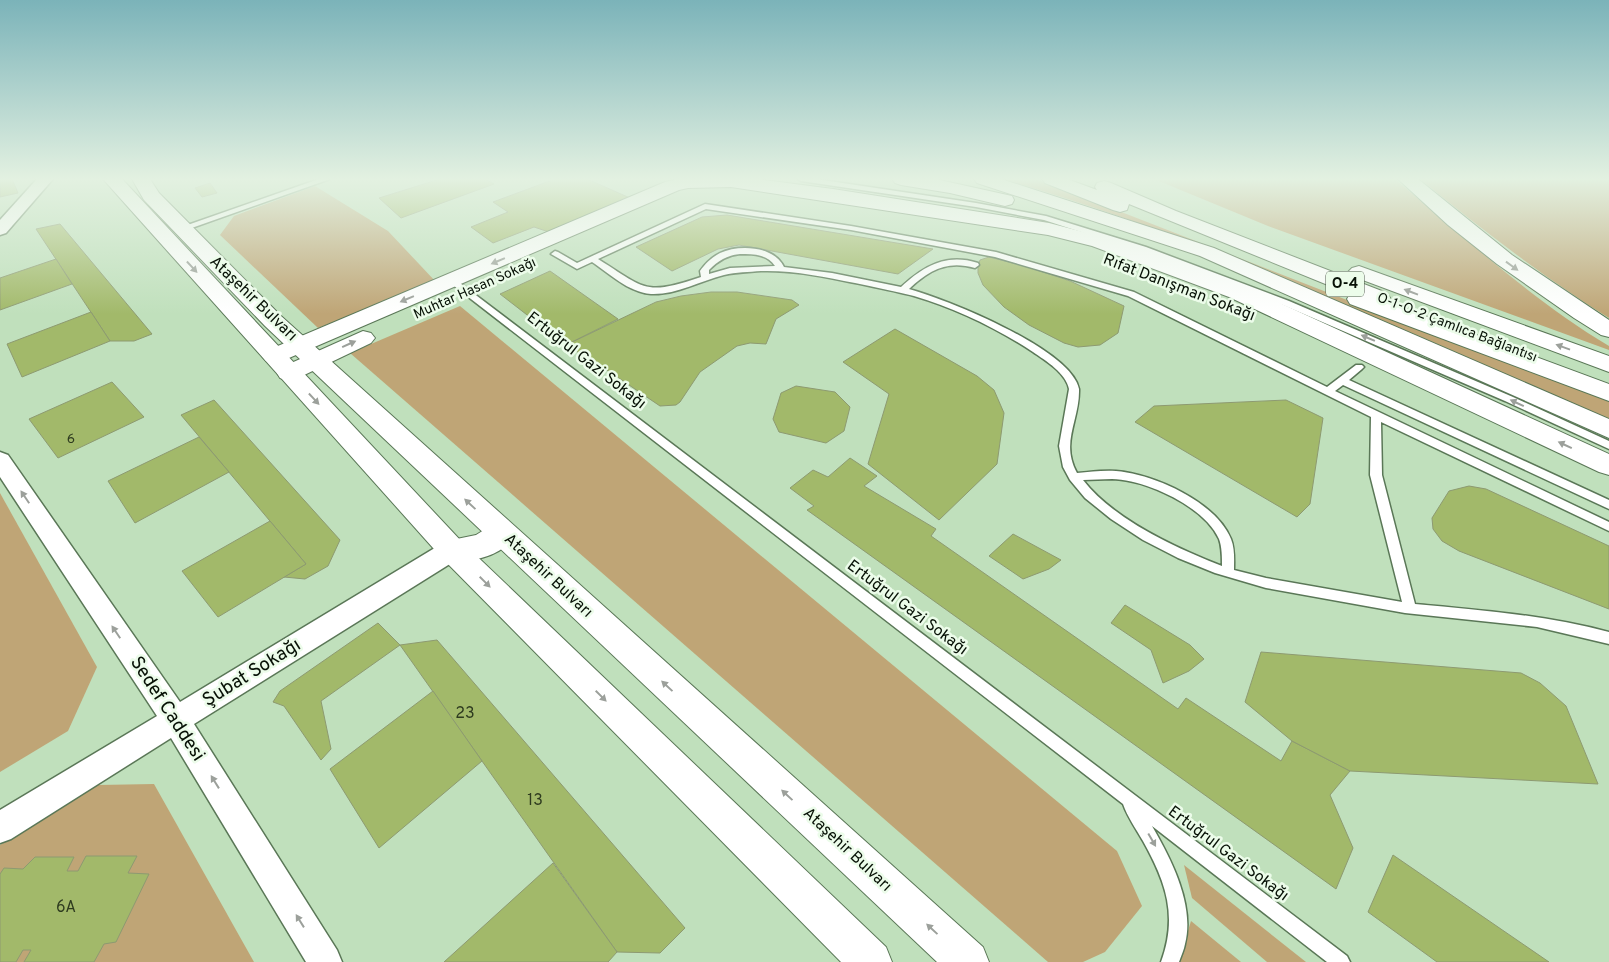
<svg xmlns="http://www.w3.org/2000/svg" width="1609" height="962" font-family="Overpass,sans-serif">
<rect width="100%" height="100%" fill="#c0e0bc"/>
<g fill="#bfa576">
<path d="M1002 179H1035L1047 183 1447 339 1609 399V419C1410 333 1211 239 1002 179Z"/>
<path d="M1154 179H1395C1464 237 1532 300 1609 346V350L1268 226Z"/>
<path d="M1420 179H1609V318C1542 276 1481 229 1420 179Z"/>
<path d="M315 186 388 231 436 282 318 328 220 235 234 216Z"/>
<path d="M460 306 1117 851 1142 906 1105 952 1083 962H1048L350 353Z"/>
<path d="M0 493 97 667 68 731 0 772Z"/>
<path d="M154 784 254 962H0V845L98 785Z"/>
<path d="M1184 865 1306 962H1267L1192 898Z"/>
<path d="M1191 921 1241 962H1178Z"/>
</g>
<g fill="#a2b96a" stroke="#8d9a71">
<path d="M0 179H12L18 193 0 197Z"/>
<path d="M440 179H485L494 184 401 218 379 198Z"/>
<path d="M555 179H587L630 198 552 233 534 227 493 243 471 227 508 212 493 202Z"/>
<path d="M210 183 217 193 202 197 195 188Z"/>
<path d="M727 215 933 249 898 274 739 245 718 249 672 271 636 247 702 217Z"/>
<path d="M60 224 152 334 134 341H110L36 229Z"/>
<path d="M989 257 1025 266 1070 281 1124 306 1118 333 1100 345 1078 347 1064 343 1029 325 1004 307 983 285 978 273V266L980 260Z"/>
<path d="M56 259 72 284 0 310V278Z"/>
<path d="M550 271 618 319 566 345 500 294Z"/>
<path d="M711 292H737L792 300 799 305 776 319 766 344 750 343 737 346 700 372 680 402 676 405 660 406 601 366 566 345 656 302 681 296Z"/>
<path d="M91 312 110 341 22 377 7 344Z"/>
<path d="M895 329 977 376 994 390 1004 413 997 464 939 520 868 464 889 394 843 362Z"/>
<path d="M112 382 144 417 58 458 29 419Z"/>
<path d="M796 386 835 392 850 407 844 431 826 443 779 432 773 419 781 393Z"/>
<path d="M214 400 340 540 328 566 305 579 284 577 306 564 181 415Z"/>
<path d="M1286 400 1323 418 1310 504 1297 517 1135 422 1154 406Z"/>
<path d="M199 437 229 472 135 523 108 481Z"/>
<path d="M850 458 877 476 864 486 936 529 931 536 1178 709 1186 698 1281 761 1292 741 1350 771 1330 795 1353 848 1336 889 807 510 814 506 790 488 813 470 828 477Z"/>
<path d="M1469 486 1486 489 1609 546V609L1459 551 1442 541 1433 529 1432 518 1449 491Z"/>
<path d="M270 521 306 564 218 617 182 571Z"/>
<path d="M1013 534 1061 560 1049 569 1023 579 989 556Z"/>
<path d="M1125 605 1190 645 1204 659 1189 671 1163 683 1151 650 1111 623Z"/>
<path d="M378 623 400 645 321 701 331 749 321 760 284 706 273 702 280 691Z"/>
<path d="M437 640 685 928 660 953 617 952 400 645Z"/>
<path d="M1261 652 1521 673 1540 683 1566 706 1598 784 1350 771 1292 741 1245 702Z"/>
<path d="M433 691 482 761 379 848 330 769Z"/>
<path d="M1393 855 1549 962H1437L1368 912Z"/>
<path d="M86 856H137L128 873 149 874 116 942 104 944 94 962H24L31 950H23L16 962H0V874L4 868 23 869 35 857H74L67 871H78Z"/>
<path d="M553 863 617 952 608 962H444Z"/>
</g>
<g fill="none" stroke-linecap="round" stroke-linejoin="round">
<g stroke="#5a7757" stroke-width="3">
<g id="service">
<path d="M319 179H330L186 230 179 228Z"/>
<path d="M797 179H816L976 203 1046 216 1146 247 1289 301 1513 397 1609 441V449L1505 401 1283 305 1140 251 1044 220 976 207 801 181Z"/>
<path d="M705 204 851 226 996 252 1134 292 1327 387 1356 365H1362L1364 367 1362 369 1349 380 1609 500V509L1343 385 1335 391 1609 522V531L1381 422 1382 475 1415 604C1481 610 1545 615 1609 632V644L1537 627 1405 613 1266 588 1215 573 1178 558 1143 540 1111 519 1085 498 1070 480 1063 467 1059 446 1069 389C1066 373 1046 361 1033 352 998 329 955 308 914 296 894 291 874 287 855 283 824 277 793 270 761 271 749 272 736 272 724 275 700 281 676 295 651 294 628 292 610 274 592 262L577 269 551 254 555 251 558 252 577 263ZM706 209 851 230 995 257 1128 296 1371 417 1370 475 1402 602 1266 578 1234 570C1234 560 1235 549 1231 539 1216 502 1154 474 1116 471 1103 470 1090 472 1077 473 1060 442 1080 420 1079 389 1071 349 946 299 909 289 929 270 947 260 975 268L979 265 978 263C946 253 924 266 901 287L832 273 784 267C774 246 739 244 720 253 712 257 705 264 700 271L701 277C644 296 646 289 598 259ZM740 254C753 254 767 254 775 266L730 268 709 274V270C718 261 727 255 740 254ZM1112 479C1146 480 1204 506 1219 539 1222 547 1222 557 1222 566 1176 548 1114 520 1083 480Z"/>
<path d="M452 277 1347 956 1350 962H1327L1152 826C1171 859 1195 905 1185 944 1184 950 1181 956 1179 962H1161C1178 916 1166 882 1143 841 1136 829 1127 816 1123 804L449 282V278Z"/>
</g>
</g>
<g stroke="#5a7757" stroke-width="3">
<g id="minor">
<path d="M37 179H53L6 233 0 235V220Z"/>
<path d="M0 452 8 455 180 702 443 543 452 541 461 543 464 550 461 557 194 724 337 950 342 962H306L171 738 11 839 0 843V810L157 716 0 477Z"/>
</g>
</g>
<g stroke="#5a7757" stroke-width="2">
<g id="tertiary">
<path d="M678 179H756L833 189 1049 223 1106 238 1245 287 1609 454V475L1599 472 1229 297 1092 246 1048 235 731 187 688 188 679 190 282 361 274 363 266 361 262 356 266 351 665 182Z"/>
<path d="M363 331 371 333 375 338 371 343 298 378 289 381 280 378 277 373 280 368Z"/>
<path d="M502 522 512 525 517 533C504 557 466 566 442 558L437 550 442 542 476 535 492 525Z"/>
</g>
</g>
<g stroke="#5a7757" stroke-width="2">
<g id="secondary">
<path d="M103 179H122L462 542 886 947 892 962H841L442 558Z"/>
<path d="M132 179H150L159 193 281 316 983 947 989 962H937L265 326 144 200Z"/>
</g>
</g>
<g stroke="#5a7757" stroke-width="2">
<g id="motorway">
<path d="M892 179H935L1012 196 1014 200 1012 204 1005 206 950 193 901 185 895 183Z"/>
<path d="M974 179H1001L1214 248 1609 419V438L1200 256 977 183Z"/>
<path d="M1042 179H1067L1097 190 1095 187 1097 183 1104 181 1111 183 1176 211 1387 293 1390 298 1387 302 1609 384V401L1350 304 1347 299 1350 294 1129 204 1127 210 1120 212 1113 210 1045 183Z"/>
<path d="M1398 179H1418L1512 255 1609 320V337L1601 335 1574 318 1497 264 1448 225Z"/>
<path d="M1359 266 1609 356V372L1352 276 1348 272 1352 268Z"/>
</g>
</g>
<use href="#service" fill="#fff" fill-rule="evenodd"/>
<use href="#minor" fill="#fff" fill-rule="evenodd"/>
<use href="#tertiary" fill="#fff" fill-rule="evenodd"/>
<use href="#secondary" fill="#fff" fill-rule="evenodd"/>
<use href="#motorway" fill="#fff" fill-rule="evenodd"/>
</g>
<defs><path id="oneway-solid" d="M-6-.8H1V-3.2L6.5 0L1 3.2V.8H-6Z" transform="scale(1.25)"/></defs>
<g fill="#9ca09b">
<use href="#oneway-solid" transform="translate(498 261) rotate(157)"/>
<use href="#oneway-solid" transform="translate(1512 266) rotate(36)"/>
<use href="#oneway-solid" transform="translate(192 267) rotate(47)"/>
<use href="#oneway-solid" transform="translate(1411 292) rotate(-159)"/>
<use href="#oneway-solid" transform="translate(407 299) rotate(157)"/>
<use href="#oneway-solid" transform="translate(1368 338) rotate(-157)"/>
<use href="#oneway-solid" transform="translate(349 344) rotate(-24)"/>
<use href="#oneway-solid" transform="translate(1563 347) rotate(-160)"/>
<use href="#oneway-solid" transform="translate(314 399) rotate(47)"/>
<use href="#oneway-solid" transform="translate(1517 403) rotate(-155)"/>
<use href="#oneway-solid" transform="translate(1565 445) rotate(-155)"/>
<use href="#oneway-solid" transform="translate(25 497) rotate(-124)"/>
<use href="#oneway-solid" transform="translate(470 504) rotate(-137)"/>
<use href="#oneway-solid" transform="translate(485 582) rotate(45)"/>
<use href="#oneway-solid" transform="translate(116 632) rotate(-124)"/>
<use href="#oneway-solid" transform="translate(667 686) rotate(-137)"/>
<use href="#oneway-solid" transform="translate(601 696) rotate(45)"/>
<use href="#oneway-solid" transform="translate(215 782) rotate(-122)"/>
<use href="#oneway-solid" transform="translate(787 795) rotate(-137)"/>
<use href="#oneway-solid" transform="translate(1152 840) rotate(60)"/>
<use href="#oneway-solid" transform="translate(300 921) rotate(-122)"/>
<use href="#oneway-solid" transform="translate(932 929) rotate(-137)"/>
</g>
<linearGradient id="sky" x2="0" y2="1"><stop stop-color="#7bb3b9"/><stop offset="0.57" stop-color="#e3f1e1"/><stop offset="1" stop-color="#e3f1e1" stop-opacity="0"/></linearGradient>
<rect width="1609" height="314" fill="url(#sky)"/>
<g text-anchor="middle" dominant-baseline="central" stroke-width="5" stroke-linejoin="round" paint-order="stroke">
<g font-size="14" fill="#071106" stroke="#ecfcea">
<text transform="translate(475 289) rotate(-24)">Muhtar Hasan Sokağı</text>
<text transform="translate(1457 328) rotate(21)">O-1-O-2 Çamlıca Bağlantısı</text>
</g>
<g font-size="14" fill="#2e3b1f">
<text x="71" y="439">6</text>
</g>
<rect fill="#ecfcea" stroke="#4c584a" stroke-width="1" x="1326" y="271.5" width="38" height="25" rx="4"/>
<g font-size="15" font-weight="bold" fill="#071106">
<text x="1345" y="284">O-4</text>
</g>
<g font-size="16" fill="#071106" stroke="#ecfcea">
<text transform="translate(1179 288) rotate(21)">Rıfat Danışman Sokağı</text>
<text transform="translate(253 299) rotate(44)">Ataşehir Bulvarı</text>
<text transform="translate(586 361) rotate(38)">Ertuğrul Gazi Sokağı</text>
<text transform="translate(548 576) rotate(43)">Ataşehir Bulvarı</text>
<text transform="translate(907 608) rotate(37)">Ertuğrul Gazi Sokağı</text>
<text transform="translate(847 850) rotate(43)">Ataşehir Bulvarı</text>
<text transform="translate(1228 854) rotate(37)">Ertuğrul Gazi Sokağı</text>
</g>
<g font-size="16" fill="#2e3b1f">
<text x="465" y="714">23</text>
<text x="535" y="801">13</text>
<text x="66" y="908">6A</text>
</g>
<g font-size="19" fill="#071106" stroke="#ecfcea">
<text transform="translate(252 673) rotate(-32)">Şubat Sokağı</text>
<text transform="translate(167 709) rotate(57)">Sedef Caddesi</text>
</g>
</g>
</svg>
